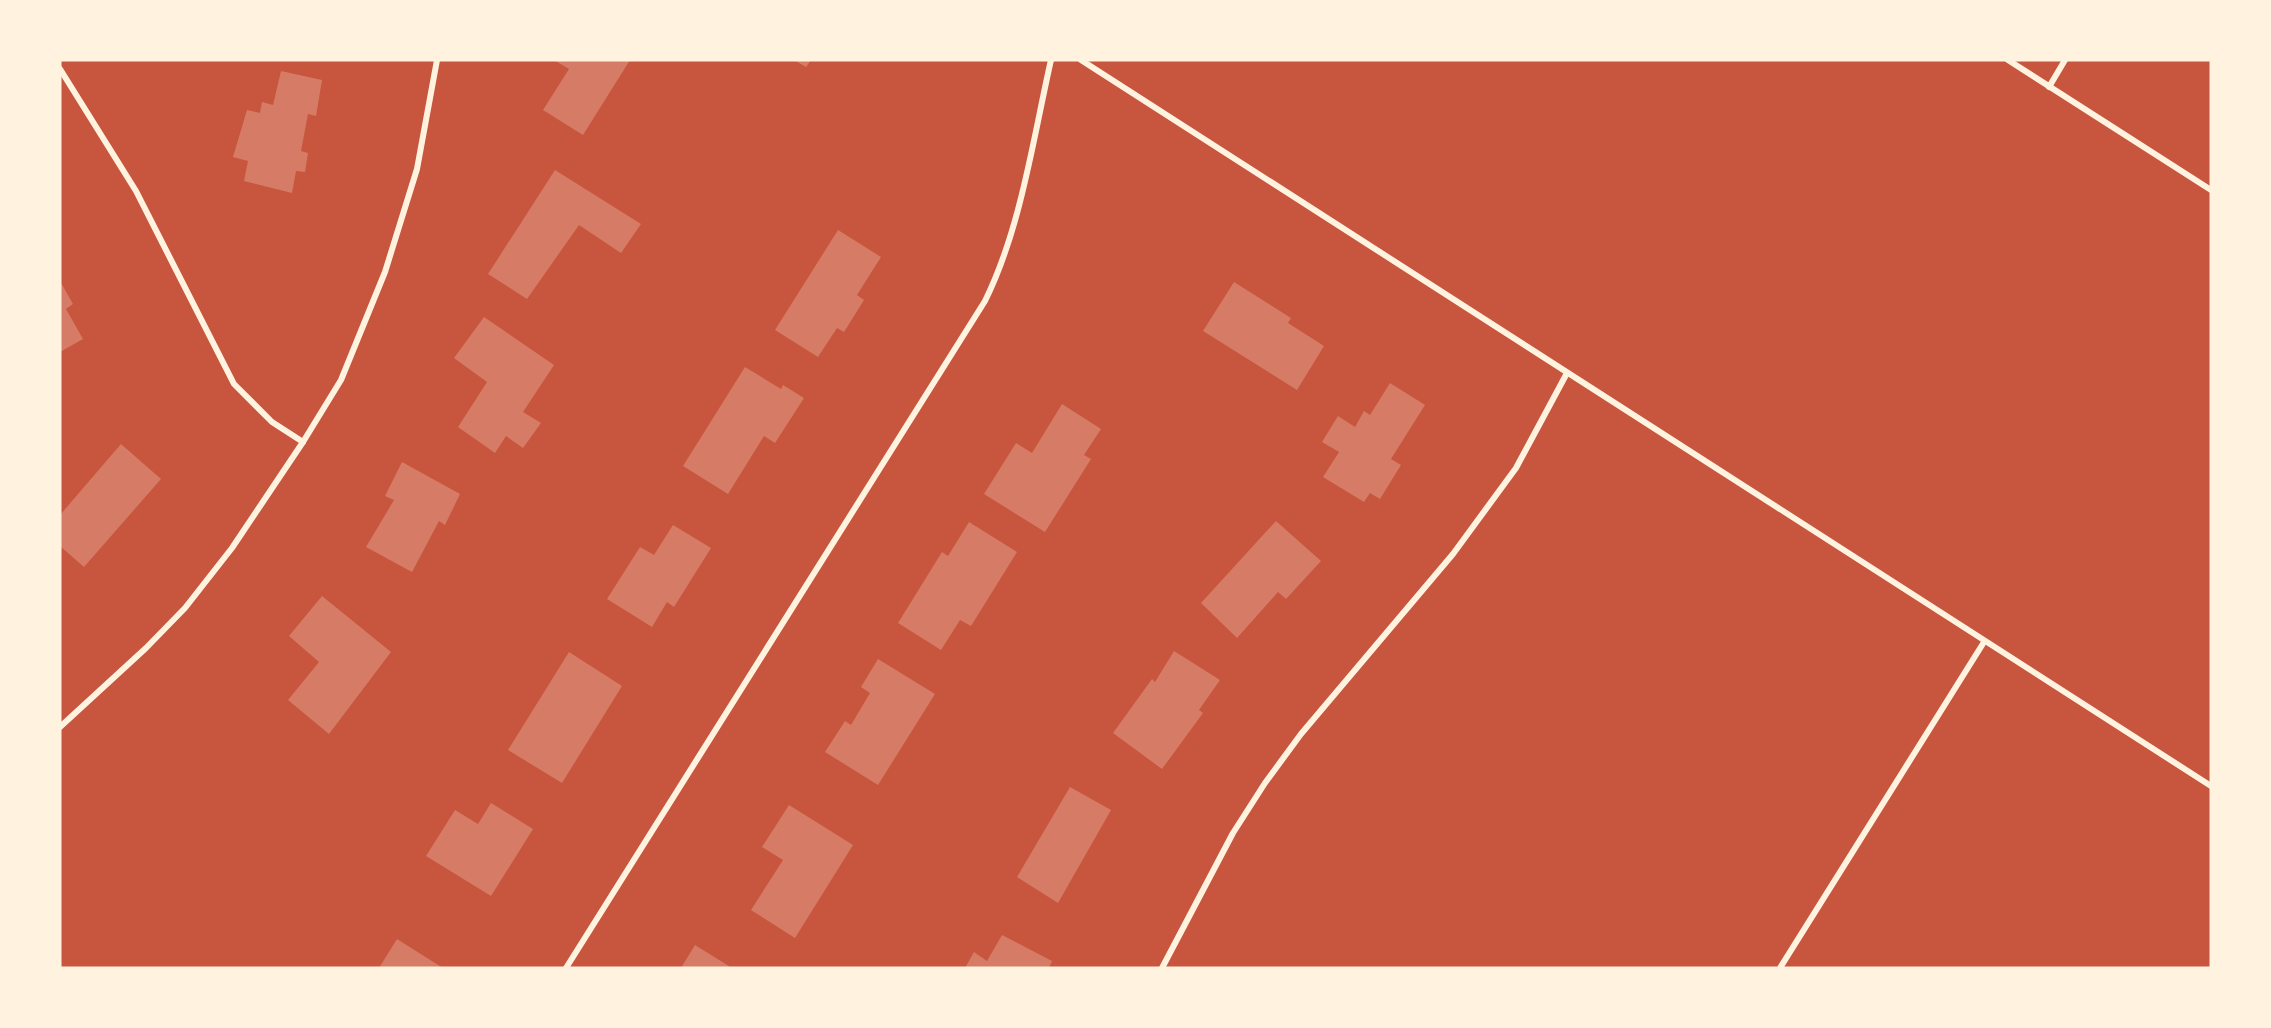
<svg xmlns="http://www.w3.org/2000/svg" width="2271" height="1028" font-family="Roboto,sans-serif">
<rect width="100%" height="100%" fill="#c8553d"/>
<g fill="#d67c66">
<path d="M554 60H630L583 135 543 110 569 69Z"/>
<path d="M794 60H811L806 67Z"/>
<path d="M281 71 322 80 316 116 308 114 301 151 308 153 305 172 296 171 292 193 244 181 248 161 233 157 247 110 260 113 262 102 273 105Z"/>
<path d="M555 170 641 224 621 253 579 225 527 299 488 274Z"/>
<path d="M838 230 881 257 857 295 864 300 844 332 837 328 818 357 775 330Z"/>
<path d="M60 281 73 304 66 309 83 339 60 352Z"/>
<path d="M1234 282 1291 318 1288 323 1324 346 1297 390 1203 331Z"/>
<path d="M484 317 554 365 523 412 541 423 523 448 506 436 495 453 458 427 487 382 454 358Z"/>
<path d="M745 367 781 389 783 385 804 398 775 443 764 436 728 494 683 466Z"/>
<path d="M1390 383 1425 405 1391 459 1401 465 1380 499 1370 493 1364 502 1323 477 1339 452 1322 442 1338 416 1355 427 1364 411 1370 415Z"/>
<path d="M1062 404 1101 429 1084 455 1091 459 1045 532 984 494 1016 443 1032 453Z"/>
<path d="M121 444 161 479 84 567 60 546V515Z"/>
<path d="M402 462 460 494 445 525 439 521 412 572 366 547 394 500 385 496Z"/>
<path d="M1276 521 1321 561 1286 599 1278 592 1237 638 1201 603Z"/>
<path d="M969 522 1017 552 971 626 960 620 941 650 898 623 942 552 948 556Z"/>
<path d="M673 525 711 548 674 607 667 602 652 627 607 599 640 547 654 555Z"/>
<path d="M322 596 391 652 329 734 288 700 319 662 289 636Z"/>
<path d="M1174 651 1220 680 1199 710 1203 713 1162 769 1113 733 1152 679 1155 682Z"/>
<path d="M569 652 622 686 562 783 508 750Z"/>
<path d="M878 659 935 694 878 785 825 752 845 721 851 725 870 693 861 687Z"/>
<path d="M1070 787 1111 810 1058 903 1017 877Z"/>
<path d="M491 803 533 829 491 896 426 856 455 810 478 824Z"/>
<path d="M789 805 853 845 795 938 751 910 783 860 762 847Z"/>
<path d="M1002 935 1052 961 1049 968H965L974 952 987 961Z"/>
<path d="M397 939 443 968H379Z"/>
<path d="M695 945 732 968H681Z"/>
</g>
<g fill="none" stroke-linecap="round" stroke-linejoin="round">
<g stroke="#fff3e0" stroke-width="6">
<path d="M1081 60 2211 786"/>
<path d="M2008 60 2211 190"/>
<path d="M60 69 136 191 234 384 272 422 303 442"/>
<path d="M2049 87 2065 60"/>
<path d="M60 727 146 648 185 608 232 548 303 442 341 380 385 272 417 169 437 60"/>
<path d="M566 968 985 301C1021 228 1033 139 1051 60"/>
<path d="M1162 968 1233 833 1265 783 1301 734 1453 554 1516 468 1567 373"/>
<path d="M1780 968 1984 642"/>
</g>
</g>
<rect width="2271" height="1028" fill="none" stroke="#fff3e0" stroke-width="123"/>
</svg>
